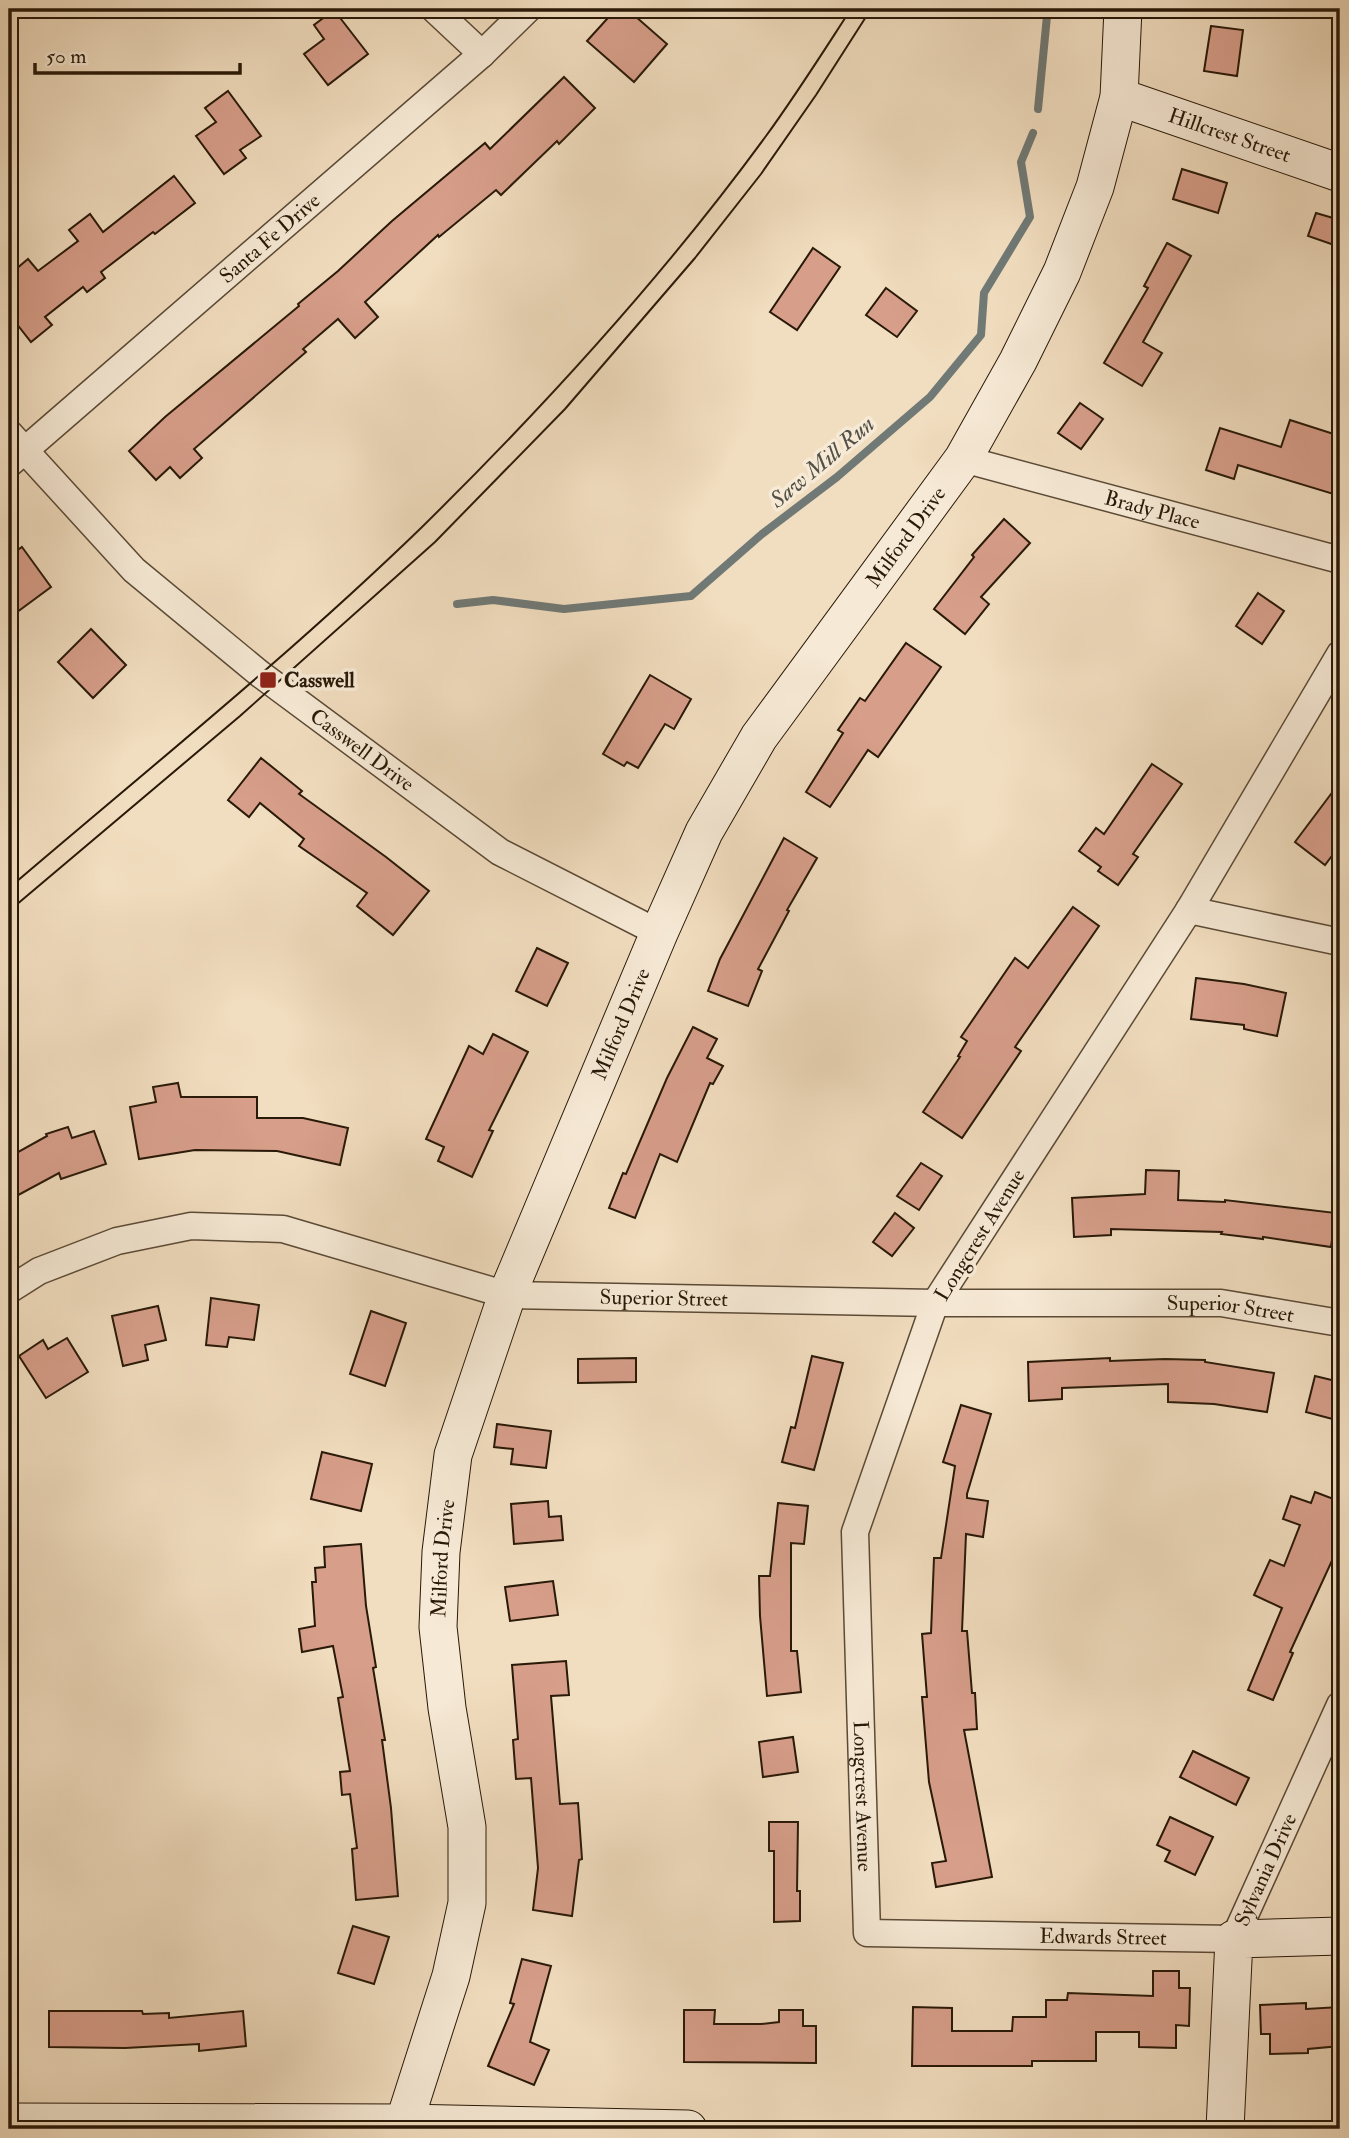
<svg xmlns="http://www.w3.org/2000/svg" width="1349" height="2138" font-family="'IM FELL Double Pica',serif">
<rect width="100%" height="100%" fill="#f1ddbf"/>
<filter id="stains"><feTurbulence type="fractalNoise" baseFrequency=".00286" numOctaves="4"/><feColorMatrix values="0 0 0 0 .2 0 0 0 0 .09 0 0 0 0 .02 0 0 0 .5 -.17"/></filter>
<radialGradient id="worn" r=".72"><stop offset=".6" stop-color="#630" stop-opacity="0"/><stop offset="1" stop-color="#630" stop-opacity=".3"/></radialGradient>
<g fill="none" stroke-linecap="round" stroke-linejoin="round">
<g stroke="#707975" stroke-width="8">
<path d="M1038 109 1047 16 1064 9"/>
<path d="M457 604 493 600 564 609 691 596 762 534 837 477 930 397 981 335 984 293 1030 217 1021 162 1033 133"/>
</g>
</g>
<g fill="#d79e8a" stroke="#291908" stroke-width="2">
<path d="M616 9H627L667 44 634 82 587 41Z"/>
<path d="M334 10 368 54 328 85 304 54 324 39 314 25Z"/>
<path d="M1211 26 1243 30 1237 76 1204 71Z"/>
<path d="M564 77 595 108 559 144 557 141 501 195 496 190 439 237 438 235 365 302 378 317 355 338 338 319 303 349 306 352 194 449 202 458 180 478 170 467 156 480 129 451 165 417 299 306 298 304 338 271 392 221 485 143 490 149Z"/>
<path d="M228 91 261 136 240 150 246 158 224 174 196 136 216 122 205 108Z"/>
<path d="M1182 169 1227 183 1218 213 1173 199Z"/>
<path d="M174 176 195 203 155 234 153 232 101 272 105 278 87 292 83 287 45 317 52 325 31 342 9 314V275L28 259 38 271 78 241 69 230 90 214 103 232Z"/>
<path d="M1316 213 1340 220V247L1308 236Z"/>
<path d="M1167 243 1191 256 1143 342 1162 353 1142 386 1104 363 1148 288 1144 286Z"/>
<path d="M813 248 840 267 797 330 770 312Z"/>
<path d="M886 288 917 311 897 337 866 315Z"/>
<path d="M1080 403 1103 419 1081 449 1058 433Z"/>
<path d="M1290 420 1340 436V496L1238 465 1234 479 1206 470 1220 428 1281 447Z"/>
<path d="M1004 519 1030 543 981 597 989 604 965 634 934 609 974 557 972 555Z"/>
<path d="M22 547 51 587 9 618V556Z"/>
<path d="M1258 593 1284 611 1262 644 1236 626Z"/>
<path d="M91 629 126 665 93 698 58 662Z"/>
<path d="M906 643 941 667 878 757 868 750 830 807 806 792 843 733 838 730 860 698 865 701Z"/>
<path d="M650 675 691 699 674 729 665 724 638 768 627 762 624 766 603 754Z"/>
<path d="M261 758 302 791 299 794 386 857 429 891 393 935 357 906 367 893 299 846 304 839 260 803 249 817 228 800Z"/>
<path d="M1152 764 1182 784 1133 854 1138 857 1118 885 1098 871 1101 867 1079 851 1096 828 1104 834Z"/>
<path d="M1340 782V845L1325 865 1295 842Z"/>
<path d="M784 838 817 858 787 910 789 911 758 969 762 971 748 1006 708 991 720 959Z"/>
<path d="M1073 907 1099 926 1015 1047 1021 1051 962 1138 923 1112 960 1057 958 1056 967 1041 961 1037 1015 958 1028 968Z"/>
<path d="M537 948 568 963 547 1006 516 991Z"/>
<path d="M1196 978 1244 984 1286 993 1277 1036 1244 1029V1025L1191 1019Z"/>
<path d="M693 1027 717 1039 707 1058 723 1066 713 1084 710 1083 677 1162 660 1154 635 1218 609 1208 623 1173 626 1174 667 1078Z"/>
<path d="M493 1034 528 1052 489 1130 493 1131 472 1177 438 1161 444 1147 426 1139 469 1046 483 1054Z"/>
<path d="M178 1083 181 1097H257V1118H303L348 1128 340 1165 277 1151 195 1150 139 1159 130 1107 156 1102 153 1087Z"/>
<path d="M68 1127 72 1138 94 1131 106 1164 61 1179 59 1173 9 1200V1157L47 1136 46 1134Z"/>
<path d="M921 1163 942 1176 919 1210 897 1196Z"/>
<path d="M1146 1170 1179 1171 1178 1200 1225 1202V1200L1336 1213 1331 1247 1263 1237V1239L1221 1234 1222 1232 1111 1229V1235L1074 1237 1072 1198 1145 1194Z"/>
<path d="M895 1213 914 1228 892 1256 873 1242Z"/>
<path d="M211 1298 259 1305 254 1340 229 1337 227 1347 206 1345Z"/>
<path d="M158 1306 166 1340 145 1345 148 1360 123 1366 112 1316Z"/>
<path d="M371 1311 406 1323 385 1386 350 1374Z"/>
<path d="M67 1338 88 1372 46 1398 19 1356 43 1340 48 1349Z"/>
<path d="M812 1356 843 1363 814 1470 782 1462 791 1427 795 1428Z"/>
<path d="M636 1358V1382L578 1383V1359Z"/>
<path d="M1110 1358V1361L1165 1359 1205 1360V1362L1274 1373 1267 1412 1214 1404 1168 1402V1384L1062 1388V1399L1029 1401 1028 1362Z"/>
<path d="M1315 1376 1340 1382V1421L1306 1412Z"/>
<path d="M961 1405 991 1414 967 1494V1498L988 1501 983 1537 966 1534 962 1631H967L972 1693H975L977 1729 964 1730 992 1877 936 1887 932 1863 946 1861 929 1782 922 1697H927L922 1634 931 1633 934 1558H941L955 1466 943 1462Z"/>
<path d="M497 1424 551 1431 546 1468 511 1464 513 1449 494 1447Z"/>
<path d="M322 1452 372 1464 361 1511 311 1499Z"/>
<path d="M1315 1492 1339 1501 1334 1516 1340 1518V1556L1335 1554 1290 1652 1293 1653 1273 1700 1248 1690 1282 1608 1254 1595 1270 1560 1284 1566 1300 1525 1283 1519 1291 1496 1311 1503Z"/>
<path d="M548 1501 549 1517 561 1516 563 1540 514 1544 511 1504Z"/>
<path d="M778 1503 808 1506 804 1544 791 1543V1651H797L801 1692 767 1696 760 1616 759 1576H770Z"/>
<path d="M361 1544 366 1606 376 1667 373 1668 385 1740H382L391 1808 398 1896 356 1900 352 1849 357 1848 350 1794 342 1795 340 1772 350 1771 338 1698 343 1697 333 1646 302 1652 299 1629 315 1626 312 1582H316L315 1568 325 1567 324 1547Z"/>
<path d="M553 1581 558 1615 510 1621 505 1587Z"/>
<path d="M566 1661 569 1695 551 1696 560 1804 578 1803 582 1859 579 1860 572 1916 533 1910 538 1868 531 1778 516 1779 513 1740 518 1739 512 1665Z"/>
<path d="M793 1737 798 1772 763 1777 759 1742Z"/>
<path d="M1193 1751 1249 1778 1236 1805 1180 1777Z"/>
<path d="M1170 1817 1213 1837 1195 1875 1165 1861 1170 1851 1157 1845Z"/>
<path d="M769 1822H798L797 1891H800V1921L774 1922V1851H769Z"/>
<path d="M353 1926 389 1937 374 1984 338 1973Z"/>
<path d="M522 1959 551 1966 530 2042 549 2050 534 2085 488 2066 514 2004 510 2003Z"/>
<path d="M1153 1971H1179V1988H1190L1189 2026 1176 2025V2048L1139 2047V2032H1096V2061H1032V2066H912L913 2007 952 2008V2031H1012L1013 2017H1046V2000H1067L1068 1993 1153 1996Z"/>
<path d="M1306 2003V2009L1340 2007V2046L1308 2049V2053L1270 2054V2034H1261L1260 2005Z"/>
<path d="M684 2010H715L714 2024H761L779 2022V2010H803V2026H816V2063L684 2062Z"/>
<path d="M49 2011H142L143 2014 169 2013V2018L243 2011 246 2046 199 2051V2044L125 2048 49 2047Z"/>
</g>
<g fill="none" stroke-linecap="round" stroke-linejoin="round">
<g stroke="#5b4a36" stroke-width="29">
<g id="street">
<path d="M434 9 482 54"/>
<path id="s1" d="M9 433 134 570 260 674 500 852 659 933"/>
<path id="s2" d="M963 459 1340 560"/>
<path id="s3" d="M9 464 482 54 528 9"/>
<path id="s4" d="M1340 654 1189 910 935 1303 855 1532 867 1933 1234 1939 1340 1705"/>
<path d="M1189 910 1340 942"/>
<path id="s5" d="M9 1290 39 1271 117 1241 191 1226 283 1229 507 1295 935 1303H1221L1340 1323"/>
</g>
</g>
<g stroke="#291908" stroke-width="39">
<g id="secondary">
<path id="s6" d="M1119 97 1340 173"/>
<path d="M9 2122 404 2123 688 2129"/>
<path id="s7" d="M404 2123 451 1976 467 1903V1827L447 1708 438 1627 441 1552 453 1455 507 1295 659 933 704 832 759 737 963 459 1018 361 1062 272 1095 187 1119 97 1123 9"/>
<path d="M1225 2129 1234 1939 1340 1936"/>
</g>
</g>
<use href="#street" stroke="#f6e9d5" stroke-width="26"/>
<use href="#secondary" stroke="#f6e9d5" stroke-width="37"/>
<g stroke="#291908" stroke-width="2">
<path d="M9 888C147 770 290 655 421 528 545 406 663 277 766 136 796 95 823 52 851 9"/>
<path d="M9 911 240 716 435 542 565 409 695 258 761 174 816 95 871 9"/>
</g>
</g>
<rect fill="#8f2418" stroke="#f6e9d5" stroke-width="2.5" x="259" y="671" width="18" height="18" rx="3.5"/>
<g text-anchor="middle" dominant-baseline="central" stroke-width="7" stroke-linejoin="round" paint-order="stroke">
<g font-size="21" fill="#291908" stroke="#f6e9d5">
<text stroke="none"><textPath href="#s6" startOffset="117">Hillcrest Street</textPath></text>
<text stroke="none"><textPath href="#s3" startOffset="345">Santa Fe Drive</textPath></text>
<text stroke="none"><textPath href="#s2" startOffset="196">Brady Place</textPath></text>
<text stroke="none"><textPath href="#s7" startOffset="1710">Milford Drive</textPath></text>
<text stroke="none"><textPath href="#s1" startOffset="476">Casswell Drive</textPath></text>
<text stroke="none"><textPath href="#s7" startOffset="1143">Milford Drive</textPath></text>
<text transform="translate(980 1235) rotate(-58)">Longcrest Avenue</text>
<text stroke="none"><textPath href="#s5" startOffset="677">Superior Street</textPath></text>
<text stroke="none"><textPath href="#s5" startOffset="1244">Superior Street</textPath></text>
<text stroke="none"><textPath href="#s7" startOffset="576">Milford Drive</textPath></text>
<text stroke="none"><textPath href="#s4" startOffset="1272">Longcrest Avenue</textPath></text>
<text stroke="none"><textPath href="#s4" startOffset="1852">Sylvania Drive</textPath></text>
<text stroke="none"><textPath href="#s4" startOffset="1645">Edwards Street</textPath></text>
</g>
<g font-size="21" font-weight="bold" fill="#291908" stroke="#f6e9d5" text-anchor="start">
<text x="284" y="680">Casswell</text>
</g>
<g font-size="23" font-style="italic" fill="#535147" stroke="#f6e9d5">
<text transform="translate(822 462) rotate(-40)">Saw Mill Run</text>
</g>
</g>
<rect width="1349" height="2138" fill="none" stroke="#f1ddbf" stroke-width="35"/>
<rect x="10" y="10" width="1328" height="2117" fill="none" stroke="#291908" stroke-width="3.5"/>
<rect x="18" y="18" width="1314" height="2103" fill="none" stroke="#291908" stroke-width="2"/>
<path d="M35 63v10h205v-10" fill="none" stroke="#291908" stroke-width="3.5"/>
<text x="46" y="63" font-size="21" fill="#291908" stroke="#f6e9d5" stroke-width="5" paint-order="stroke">50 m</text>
<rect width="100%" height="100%" filter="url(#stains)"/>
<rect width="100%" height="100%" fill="url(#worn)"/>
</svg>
